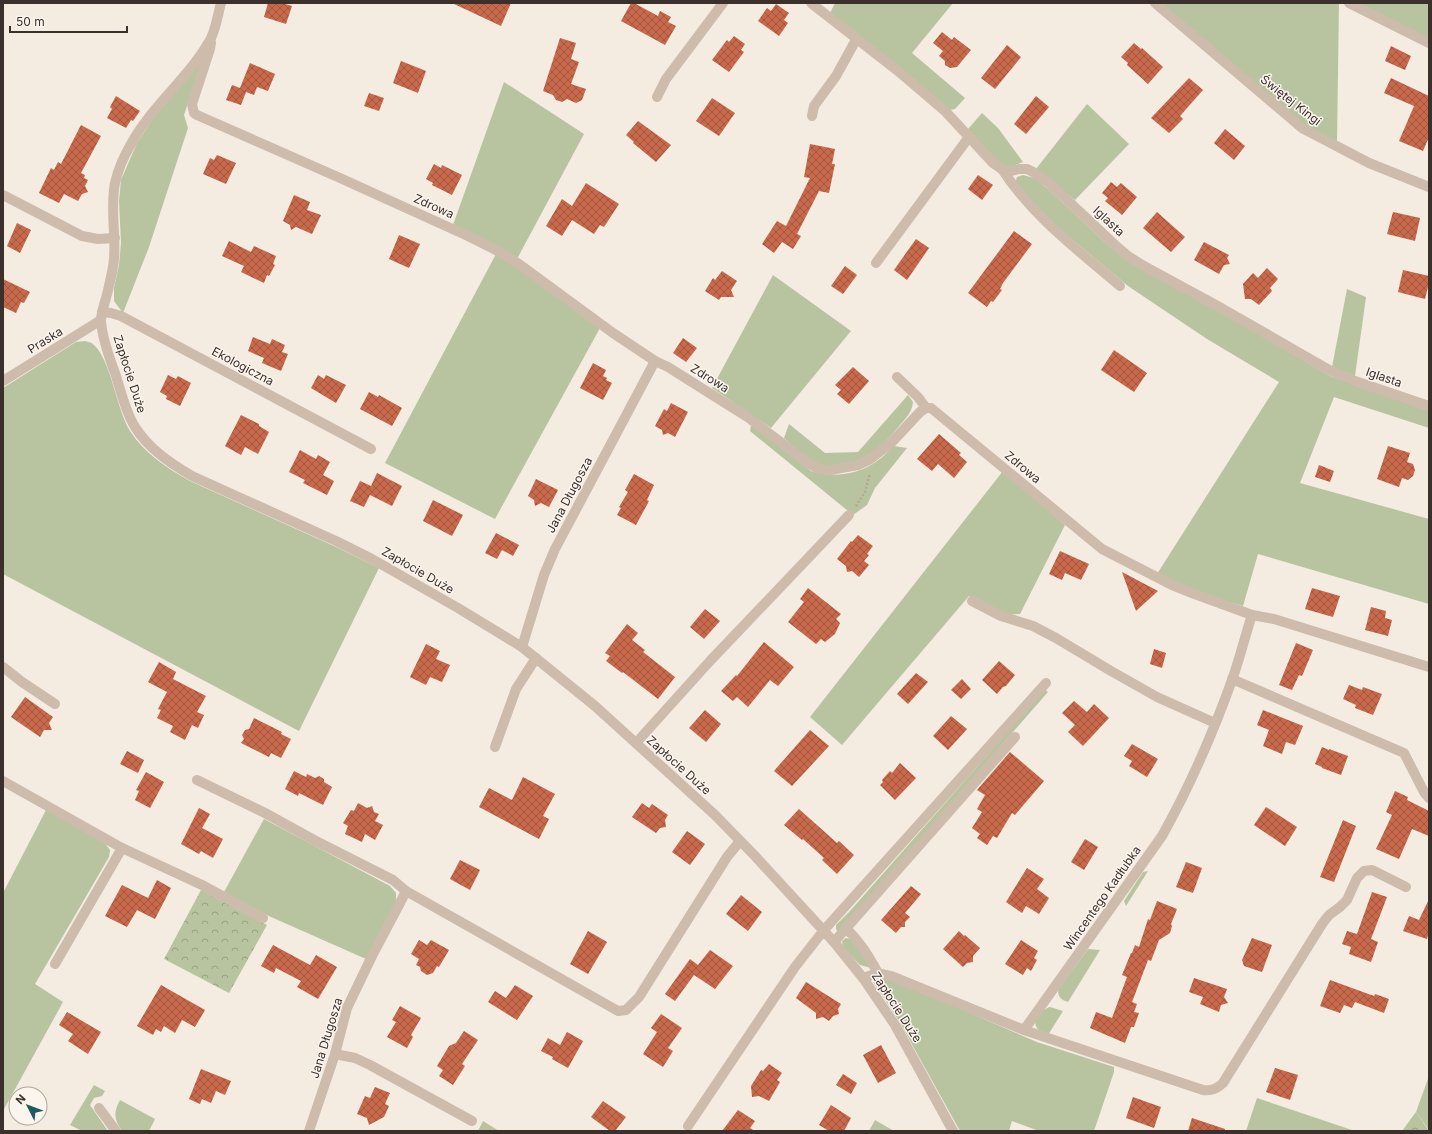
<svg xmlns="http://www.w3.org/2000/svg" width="1432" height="1134" font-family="Inter,sans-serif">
<defs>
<pattern id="forest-crowns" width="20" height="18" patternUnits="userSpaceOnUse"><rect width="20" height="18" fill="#b8c4a0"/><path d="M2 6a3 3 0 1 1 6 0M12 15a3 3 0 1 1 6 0" fill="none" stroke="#97a083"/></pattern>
<pattern id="building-cross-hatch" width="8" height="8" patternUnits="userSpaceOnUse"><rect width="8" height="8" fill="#c8694b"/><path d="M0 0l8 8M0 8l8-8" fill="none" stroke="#a4573f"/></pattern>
</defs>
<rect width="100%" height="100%" fill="#f4ebe1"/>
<g fill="#b8c4a0">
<path d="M835 3H953L912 53 965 98 955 109 949 110 830 13Z"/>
<path d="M1161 3H1339L1337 141 1304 125Z"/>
<path d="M1358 3H1429V39Z"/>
<path d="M203 58 184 115 188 128 149 247 123 313 114 301V288L119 265 121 243 119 201 121 180 137 143 153 119Z"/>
<path d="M504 82 584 134 517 259 453 225Z"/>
<path d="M1087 104 1129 144 1075 200 1036 169Z"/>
<path d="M982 113 998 128 1023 162C1020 163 1014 166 1011 167 996 167 977 139 968 129Z"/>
<path d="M1023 175 1034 178 1048 189 1111 248 1330 376 1429 411V428L1334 397 1300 483 1429 519V604L1258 554 1243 606 1200 593 1157 574 1279 382 1207 339 1128 286 1049 220 1015 183 1017 177Z"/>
<path d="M496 254 517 267 600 328 495 519 385 463Z"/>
<path d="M773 275 851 331 771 428 712 388Z"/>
<path d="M1347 289 1366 297 1355 376 1332 367Z"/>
<path d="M85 341C87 342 91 342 93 344 111 359 116 408 130 431 145 454 167 468 190 481L334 546 379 568 299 731 3 574V388L76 342Z"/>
<path d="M908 395 913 402C912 412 907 417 900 425 881 449 857 469 824 465 811 464 794 447 784 438L789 424 825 453 858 452Z"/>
<path d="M751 425 811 471C831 478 859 475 877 461 883 457 888 451 894 446L907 448 875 488 867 505 853 515 750 431Z"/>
<path d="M1003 471 1065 525 1020 614 1003 615 984 606 969 596 842 745 810 717Z"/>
<path d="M1045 690 1048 692 840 930 837 931 836 929V925L850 911Z"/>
<path d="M46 810 104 842 110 850 109 857 35 984 63 1002 3 1111V893Z"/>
<path d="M264 819 390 886 396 893V902L366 959 271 917 224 892Z"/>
<path d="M1148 871 1126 906 1124 901 1143 872Z"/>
<path d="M846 938C859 940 866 957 871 968L860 965 843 947 842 941Z"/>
<path d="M1088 949 1100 950 1068 1002C1062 1000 1058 998 1058 990Z"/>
<path d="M881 979H891L1037 1042 1114 1067V1072L1094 1131H1039L1012 1121 1009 1131H960L899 1021 873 982Z"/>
<path d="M1050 1007 1063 1011 1048 1035C1045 1033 1040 1032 1037 1028 1031 1019 1043 1009 1050 1007Z"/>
<path d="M1429 1076V1130L1416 1112Z"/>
<path d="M94 1085 105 1091 102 1096 94 1098 90 1105 108 1131H82L70 1125Z"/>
<path d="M1257 1098 1355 1131H1246Z"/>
<path d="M120 1100 155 1119 149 1131H122C114 1119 113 1113 120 1100Z"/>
<path d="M875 1120 894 1131H869Z"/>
<path d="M483 1121 499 1131H478Z"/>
</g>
<g fill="url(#forest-crowns)">
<path d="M201 890 267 925 229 993 164 959Z"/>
<path d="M1416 1112 1429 1131H1402Z"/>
</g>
<g fill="url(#building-cross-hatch)">
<path d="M268 3H282L292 6 286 24 264 17Z"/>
<path d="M452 3H511L501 26Z"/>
<path d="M631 3H634L658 16 660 11 671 17 668 22 676 26 665 45 621 21Z"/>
<path d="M776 4 789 13 784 20 788 23 779 36 758 21 767 8 771 11Z"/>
<path d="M942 32 952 40 954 37 971 50 957 67 950 68 945 65V61L939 56 943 51 933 43Z"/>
<path d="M734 36 745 44 741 50 744 52 729 72 712 60 727 40 729 42Z"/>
<path d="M560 38 576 43 571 59 579 62 571 84 586 89 582 100 576 103 567 99 562 102 556 100 553 95 543 91Z"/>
<path d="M1134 43 1141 49 1142 48 1163 67 1148 84 1127 65 1128 63 1121 57Z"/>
<path d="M1007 45 1021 57 995 89 981 78Z"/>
<path d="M1391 46 1411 56 1405 70 1385 61Z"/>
<path d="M401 61 426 71 418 93 393 83Z"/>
<path d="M250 63 275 74 268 91 257 87 254 95 246 92 241 105 226 100 232 85 240 88Z"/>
<path d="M1189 78 1203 90 1180 116 1183 119 1169 133 1151 118Z"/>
<path d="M1391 78 1429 96V137L1423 151 1399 141 1414 106 1384 93Z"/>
<path d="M369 93 384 98 379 111 364 106Z"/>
<path d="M116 96 140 111 133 121 131 120 126 128 107 118 112 109 110 107Z"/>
<path d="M1036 96 1049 107 1026 134 1014 124Z"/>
<path d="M712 98 735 113 719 136 696 121Z"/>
<path d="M638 121 671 145 656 162 633 143 634 142 626 135Z"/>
<path d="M81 125 101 136 81 173 85 175 84 178 88 180 85 186 88 192 82 194 78 201 64 194 59 203 39 193 51 168 54 170 58 162 61 164Z"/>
<path d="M1225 129 1245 146 1234 160 1214 143Z"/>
<path d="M810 144 835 149 832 164H835L829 193 819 191 797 234 801 236 793 249 782 242 774 253 762 244 777 221 786 226 810 178 804 177Z"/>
<path d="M217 155 236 163 226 184 203 174 210 158 214 160Z"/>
<path d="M434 164 441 168 442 165 462 175 452 195 432 185 433 183 426 179Z"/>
<path d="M978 175 993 185 982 200 968 189Z"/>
<path d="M1111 182 1117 187 1121 183 1137 197 1122 215 1105 201 1108 198 1102 193Z"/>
<path d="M586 183 619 204 604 227 600 225 594 234 572 220 562 236 546 226 562 199 572 206Z"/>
<path d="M294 195 310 202 307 210 321 215 312 234 296 227 291 230 290 225 283 221Z"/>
<path d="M1157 212 1185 237 1171 252 1143 228Z"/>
<path d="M1393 212 1420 218 1415 241 1387 234Z"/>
<path d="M17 223 31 230 20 253 7 246Z"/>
<path d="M1014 231 1032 244 1003 283 1000 289 1002 290 993 302 991 301 987 307 968 293Z"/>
<path d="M399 235 420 244 409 268 389 259Z"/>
<path d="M916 239 929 248 907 280 894 270Z"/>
<path d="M229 241 251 252 254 246 276 256 273 264 275 265 269 276 267 275 264 283 241 272 244 266 222 256Z"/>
<path d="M1204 242 1229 255 1227 258 1230 264 1224 265 1219 274 1194 260Z"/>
<path d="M845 266 857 275 843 294 831 286Z"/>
<path d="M1267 268 1278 279 1270 288 1272 291 1259 305 1251 299H1245L1243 284 1253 273 1258 278Z"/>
<path d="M1403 270 1429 276V283L1425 299 1398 292Z"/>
<path d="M722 271 737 281 731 290 734 297H721L719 300 705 291 713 278 715 280Z"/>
<path d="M3 279 30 292 24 303 21 302 16 313 3 307Z"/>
<path d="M253 337 270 344 272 339 285 345 282 352 288 354 281 371 262 363 264 358 248 351Z"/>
<path d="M683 338 697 348 686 362 673 353Z"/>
<path d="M1114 350 1147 373 1134 392 1101 370Z"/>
<path d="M593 363 606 370 603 376 607 378 606 380 612 383 603 400 580 388Z"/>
<path d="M853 367 869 381 849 404 837 394 841 390 835 385Z"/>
<path d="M168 375 176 379 178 376 191 383 180 406 166 399 167 396 160 392Z"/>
<path d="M318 375 324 379 326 375 346 385 336 403 311 388Z"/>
<path d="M369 392 378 397 379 395 402 408 392 426 360 409Z"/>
<path d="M671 403 688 412 675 437 668 433 663 435 662 430 655 426 664 409 667 411Z"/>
<path d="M241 415 259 424V426L269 432 258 454 245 447 241 455 225 446Z"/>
<path d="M939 434 961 453 959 455 967 462 954 478 938 464 932 471 917 459Z"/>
<path d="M1388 446 1410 453 1407 462 1413 464 1415 470 1413 476 1408 480 1402 478 1399 487 1377 479Z"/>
<path d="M300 450 316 459 318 455 330 462 323 475 334 481 327 495 303 483 305 480 289 472Z"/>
<path d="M1319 465 1334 471 1330 482 1315 477Z"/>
<path d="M377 473 402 486 392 506 370 495 364 507 350 501 360 481 371 486Z"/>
<path d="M634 474 654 485 647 500 649 501 636 525 617 515 621 508 619 507 628 492 625 490Z"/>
<path d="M536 479 558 490 549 507 541 503 535 506 534 500 528 496Z"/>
<path d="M433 500 463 515 452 536 423 521Z"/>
<path d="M496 533 519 545 513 556 502 550 497 559 485 553Z"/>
<path d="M858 535 873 546 867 554 869 555 864 561 869 565 859 577 852 571 847 572 846 566 837 559 851 541 852 542Z"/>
<path d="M1060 551 1089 564 1081 580 1065 573 1062 580 1049 574Z"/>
<path d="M1122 572 1158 591 1136 611Z"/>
<path d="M808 588 841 614 836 619 840 623 835 634 825 642 821 639 816 644 788 622 804 602 800 599Z"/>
<path d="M1312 588 1340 596 1333 617 1305 609Z"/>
<path d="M1371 607 1386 611 1385 618 1392 620 1388 636 1365 630Z"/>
<path d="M705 609 720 621 704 639 690 627Z"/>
<path d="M627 624 638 633 632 640 645 650 643 652 675 677 658 699 623 672 622 673 606 661 610 656 605 653Z"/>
<path d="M764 642 794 667 778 686 770 680 748 707 737 697 733 701 721 691 736 675 737 676Z"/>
<path d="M1296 643 1313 650 1302 676 1299 675 1292 690 1279 685Z"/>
<path d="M426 644 440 651 436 659 450 665 442 682 430 677 426 685 410 677Z"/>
<path d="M1154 649 1166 653 1162 668 1150 664Z"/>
<path d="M999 661 1015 675 1006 686 1003 687 997 694 982 680Z"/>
<path d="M159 662 176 672 173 679 206 696 197 712 204 715 198 728 192 725 185 740 170 732 173 726 157 718 161 710 158 709 167 692 148 682Z"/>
<path d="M916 673 928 682 908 704 897 694Z"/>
<path d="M962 679 971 689 961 699 951 690Z"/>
<path d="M1349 685 1362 690 1363 687 1382 694 1373 715 1355 708 1356 705 1343 699Z"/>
<path d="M25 697 53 717 49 723 52 730H44L40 737 11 717Z"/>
<path d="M1074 701 1087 712 1094 704 1109 718 1083 746 1068 732 1075 725 1062 713Z"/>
<path d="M705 710 721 724 706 742 689 728Z"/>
<path d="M1263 710 1303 726 1295 745 1286 742 1282 754 1263 746 1269 730 1257 725Z"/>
<path d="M951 716 967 729 948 750 933 736Z"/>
<path d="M254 718 282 732 281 734 291 739 281 758 271 753 269 757 241 743 244 739 242 735 245 730 249 729Z"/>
<path d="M810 730 829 746 792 786 774 771Z"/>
<path d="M1132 744 1158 759 1147 777 1129 766 1132 761 1124 756Z"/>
<path d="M1322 747 1329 750V749L1348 756 1341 775 1322 768V767L1315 764Z"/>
<path d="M127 751 144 760 138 773 120 764Z"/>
<path d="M1010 752 1044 781 1015 815 1012 813 997 838 993 836 987 845 977 838 980 834 972 828 982 812 977 809 985 795 977 790Z"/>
<path d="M900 763 916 778 895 800 880 785 883 782 882 780 890 771 892 773Z"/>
<path d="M294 771 306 777 307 774 315 778 319 776 324 779V782L332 787 323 805 299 793 298 796 285 789Z"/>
<path d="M146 772 164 782 150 808 135 800 139 791 136 790Z"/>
<path d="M523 777 555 794 543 816 549 819 539 839 479 807 489 788 512 800Z"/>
<path d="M1395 791 1408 797 1407 800 1429 811V836L1412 829 1399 859 1376 849 1392 815 1386 812Z"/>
<path d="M358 803 367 808 372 806 374 812 379 814 375 821 383 825 375 840 365 834 362 842 345 834 348 826 343 823 351 810 354 811Z"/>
<path d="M642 803 649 808 652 804 668 815 665 820 666 827 660 828 656 833 632 817Z"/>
<path d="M1266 807 1297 827 1285 846 1254 825Z"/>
<path d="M199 808 210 814 202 828 223 839 213 858 201 851 199 854 181 844Z"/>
<path d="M799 809 837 843 839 841 854 855 837 874 822 860 824 858 803 839 802 840 784 825Z"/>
<path d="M1343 820 1356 826 1334 882 1320 877Z"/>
<path d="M687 831 705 844 690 865 672 852Z"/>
<path d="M1085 839 1098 847 1084 870 1071 862Z"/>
<path d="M460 860 480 870 470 890 450 879Z"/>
<path d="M1186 862 1202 868 1193 893 1176 887Z"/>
<path d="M1027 868 1044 879 1037 889 1049 898 1039 914 1026 906 1022 913 1006 902Z"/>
<path d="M157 880 171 888 155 919 137 910 127 927 105 916 122 885 148 898Z"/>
<path d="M911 886 921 894 905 913 910 917 905 922V927H901L896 933 881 920Z"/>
<path d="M1372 892 1387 897 1371 939 1378 942 1371 962 1349 954 1351 947 1342 944 1347 931 1357 934Z"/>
<path d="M741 895 762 912 748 931 726 914Z"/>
<path d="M1429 899V932L1427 939 1403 931 1409 916 1419 920Z"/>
<path d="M1157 901 1177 909 1171 924 1172 926 1170 933 1159 940 1151 961 1148 960 1132 1002 1137 1004 1134 1012 1139 1013 1134 1027H1131L1125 1043 1090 1028 1096 1012 1112 1018 1127 977 1122 975 1131 953H1132L1135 945 1139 947 1148 919 1150 920Z"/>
<path d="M588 931 607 942 588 974 570 964Z"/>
<path d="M959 931 964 936 965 935 980 948 973 956V962L967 963 963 967 943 949Z"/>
<path d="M1252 938 1272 945 1262 972 1244 966 1242 960Z"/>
<path d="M419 940 427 945 431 940 449 950 439 967 437 966 433 973 427 975 421 971 420 967 416 965 419 959 411 954Z"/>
<path d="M1021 940 1038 951 1034 958 1037 960 1031 971 1027 968 1023 975 1005 964Z"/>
<path d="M273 945 310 965 316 955 337 967 318 999 297 987 301 981 276 968 274 973 261 966Z"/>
<path d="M710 950 733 966 715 989 694 975 675 1001 665 994 690 959 698 965Z"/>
<path d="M1194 978 1227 989 1224 997 1228 1003 1221 1005 1219 1012 1200 1004 1203 997 1189 992Z"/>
<path d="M1330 980 1374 996 1375 994 1389 999 1384 1013 1355 1002 1352 1008 1344 1005 1340 1013 1320 1006Z"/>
<path d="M806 982 841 1004 838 1009 839 1014 833 1016 829 1021 823 1017 816 1019V1013L796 998Z"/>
<path d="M161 985 205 1010 195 1027 182 1020 175 1033 164 1026 161 1032 156 1029 153 1035 137 1026Z"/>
<path d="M515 985 533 996 517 1020 488 1002 495 991 506 998Z"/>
<path d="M400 1006 421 1018 411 1035 413 1037 407 1048 387 1037 396 1022 392 1020Z"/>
<path d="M67 1012 101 1032 88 1054 68 1041 73 1034 59 1025Z"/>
<path d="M661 1014 682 1028 668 1048 673 1051 663 1067 643 1054 657 1032 651 1028Z"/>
<path d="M464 1031 478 1040 462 1064 465 1066 453 1085 439 1076 443 1070 437 1066 449 1046 456 1043Z"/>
<path d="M567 1032 583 1041 568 1068 552 1059 553 1057 541 1051 548 1038 560 1045Z"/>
<path d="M881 1045 896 1073 878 1083 863 1055Z"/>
<path d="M769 1064 782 1073 777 1080 780 1082 769 1101 759 1096 752 1097 751 1086 761 1070 763 1071Z"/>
<path d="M1275 1068 1298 1075 1290 1100 1266 1092Z"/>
<path d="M201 1069 231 1081 225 1095 216 1091 211 1103 202 1099 200 1104 189 1099Z"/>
<path d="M843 1074 857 1083 851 1094 836 1085Z"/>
<path d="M375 1087 390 1093 385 1104 389 1106 384 1117 369 1125 367 1118 357 1114 365 1096 370 1098Z"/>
<path d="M1133 1097 1161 1107 1154 1128 1126 1118Z"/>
<path d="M603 1101 626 1117 615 1131H610L591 1117Z"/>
<path d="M831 1105 851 1118 844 1131H829L819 1125Z"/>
<path d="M738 1110 755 1121 750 1128 755 1131H722Z"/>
<path d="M1192 1118 1225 1129V1131H1188Z"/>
</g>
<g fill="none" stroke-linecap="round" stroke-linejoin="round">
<path stroke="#b9a596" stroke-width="2.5" stroke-dasharray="2 2" stroke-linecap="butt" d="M856 506 865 492 870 473"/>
<g stroke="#cdbbac" stroke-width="10">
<path d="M221 3C218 14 216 28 211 38 190 77 152 105 131 144 124 156 118 170 115 183 110 208 116 234 114 259 113 271 110 282 107 294 105 303 101 312 101 321 102 338 109 357 115 373 121 391 125 411 135 427 149 449 170 463 192 476L336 541 372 559 458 608 522 647 595 706 715 815 755 856 834 942 863 978 895 1025 953 1131"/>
<path d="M811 3 898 71 946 112 993 163 1002 169 1011 171 1019 169H1027L1033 172 1050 184 1115 245 1128 256 1142 265 1223 309 1331 371 1355 381 1429 406"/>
<path d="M1155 3 1302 128 1369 163 1429 187"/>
<path d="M1349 3 1429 43"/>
<path d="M211 43 210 49 192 104 194 113 197 115 340 178 468 236 494 249 519 264 613 333 655 361 668 367 749 418 808 463 819 469 830 470 858 465 869 460 892 442 920 412 926 408H931L1102 549 1172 585 1192 593 1252 615 1274 619 1429 667"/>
<path d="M657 97 666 79 723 3"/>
<path d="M812 116 814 106 836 76 857 38"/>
<path d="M1002 169C1032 216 1078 250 1120 286"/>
<path d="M3 195 82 236 98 239 115 238"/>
<path d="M876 263 969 137"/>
<path d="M102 312 111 313 121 316 371 449"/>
<path d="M897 377 918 397 926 408"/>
<path d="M3 381 101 320"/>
<path d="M972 601 1001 616 1033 626 1056 638 1111 671 1157 697 1215 723"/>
<path d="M522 647 544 575 555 549 655 361"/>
<path d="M3 667 22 682 55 704"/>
<path d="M1232 679 1404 753 1424 792 1429 798"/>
<path d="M636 743 710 661 849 515"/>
<path d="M495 747 516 689 536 658"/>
<path d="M197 780 265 813 314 840 393 880 406 891 618 1011 626 1010 639 997 727 857 740 841"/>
<path d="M3 781 122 848 202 885 263 918"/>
<path d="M846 928C861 943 868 955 878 973"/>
<path d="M834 942 1015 737"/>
<path d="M55 964 122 848"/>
<path d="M863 978 878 973 891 976 1024 1030 1203 1090C1212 1091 1216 1089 1223 1083L1322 924 1329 915 1340 907 1347 900 1357 878 1364 871 1372 870 1406 887"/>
<path d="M1024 1030 1162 836C1190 786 1213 733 1232 680 1240 658 1245 636 1252 615"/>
<path d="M335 1054 355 1058 370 1065 472 1121"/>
<path d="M99 1108 116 1131"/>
<path d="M688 1126 795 967 824 930 1046 683"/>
<path d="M309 1131 335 1054 347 1008 372 956 399 905 406 891"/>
</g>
</g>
<g text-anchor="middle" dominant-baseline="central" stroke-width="3" stroke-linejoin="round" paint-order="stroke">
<g font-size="12" fill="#3b302b" stroke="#fbf5ee">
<text transform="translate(1291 100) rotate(38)">Świętej Kingi</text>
<text transform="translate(434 206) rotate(24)">Zdrowa</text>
<text transform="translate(1109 221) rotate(43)">Iglasta</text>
<text transform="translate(45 340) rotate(-32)">Praska</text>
<text transform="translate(243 366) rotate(28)">Ekologiczna</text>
<text transform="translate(130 374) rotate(72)">Zapłocie Duże</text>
<text transform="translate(1384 377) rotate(19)">Iglasta</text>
<text transform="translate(710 378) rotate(32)">Zdrowa</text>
<text transform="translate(1023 467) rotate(40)">Zdrowa</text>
<text transform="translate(569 495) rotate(-62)">Jana Długosza</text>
<text transform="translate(418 570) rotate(30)">Zapłocie Duże</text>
<text transform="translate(679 765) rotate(42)">Zapłocie Duże</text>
<text transform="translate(1102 898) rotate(-55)">Wincentego Kadłubka</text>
<text transform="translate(897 1007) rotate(57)">Zapłocie Duże</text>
<text transform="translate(326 1038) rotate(-73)">Jana Długosza</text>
</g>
</g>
<rect width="1432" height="1134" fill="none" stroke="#3b302b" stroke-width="8"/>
<g transform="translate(28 1106) rotate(312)"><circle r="19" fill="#fbf5ee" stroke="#aea6a0"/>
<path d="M0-3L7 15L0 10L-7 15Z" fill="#1f5a5e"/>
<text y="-6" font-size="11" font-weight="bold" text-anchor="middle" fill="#3b302b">N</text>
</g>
<path d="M10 26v6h117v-6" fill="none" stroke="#3b302b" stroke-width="2"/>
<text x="16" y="26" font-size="12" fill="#3b302b" stroke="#fbf5ee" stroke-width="3" paint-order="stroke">50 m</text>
</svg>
